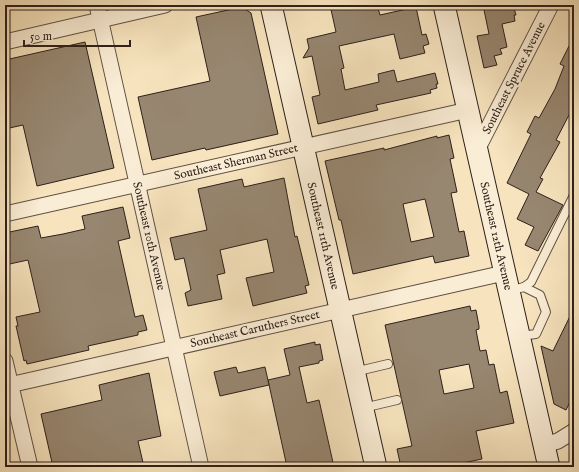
<svg xmlns="http://www.w3.org/2000/svg" width="579" height="472" font-family="'IM FELL English',serif">
<rect width="100%" height="100%" fill="#f7e4be"/>
<filter id="stains"><feTurbulence type="fractalNoise" baseFrequency=".005" numOctaves="4"/><feColorMatrix values="0 0 0 0 .2 0 0 0 0 .09 0 0 0 0 .02 0 0 0 .5 -.17"/></filter>
<radialGradient id="worn" r=".72"><stop offset=".6" stop-color="#630" stop-opacity="0"/><stop offset="1" stop-color="#630" stop-opacity=".3"/></radialGradient>
<g fill="#978670" stroke="#2e201b" fill-rule="evenodd">
<path d="M330 5H377L380 15 416 7 422 35 426 34 429 44 423 46 425 53 400 59 394 34 339 46 344 68 341 69 345 90 379 82 378 74 394 70 397 82 435 73 438 84H436L437 88 430 90 431 93 376 105 378 110 318 124 312 97 320 95 312 56 303 58 309 48 307 39 336 32Z"/>
<path d="M483 5H513L516 15H514L515 21 502 24 507 47 500 49 502 54 494 56 497 65 484 68 477 36 489 34Z"/>
<path d="M242 7 251 13 278 134 206 150 205 148 152 160 138 97 210 81 196 17Z"/>
<path d="M574 36V117L569 115 556 140 560 142 540 178 543 179 536 192 563 205 538 251 525 245 534 227 517 219 529 194 507 183 531 134 527 132 535 116 539 118 555 89 564 66 560 64Z"/>
<path d="M85 42 114 168 37 186 23 125 5 129V60Z"/>
<path d="M449 135 454 158 450 159 457 192 451 193 459 232 464 231 469 256 435 263 433 256 353 274 341 220H339L325 161 384 148V150L437 136V138ZM425 199 434 237 411 242 403 204Z"/>
<path d="M284 178 295 237 297 236 309 285 305 286 307 293 253 306 246 278 274 272 267 239 220 250 225 273 217 275 222 299 188 306 185 293 191 290 184 258 175 260 170 238 207 230 198 189 242 179 244 187Z"/>
<path d="M123 207 130 238 118 241 135 317 143 315 147 330 138 332V335L88 346 89 350 27 364 26 360 24 361 16 326H18L16 317 40 312 28 260 5 265V233L38 226 41 238 63 234 85 229 82 216Z"/>
<path d="M470 306 471 311 476 310 479 326V329L476 330 480 351 486 350 489 365 494 364 500 393 507 391 514 423 476 431 482 459 444 467H401L397 449 412 446 385 325ZM469 364 474 388 444 394 439 370Z"/>
<path d="M574 308V394L566 410 554 404 541 346 553 351Z"/>
<path d="M315 342V345L320 344 323 360 319 361V363L299 367 307 403 319 400 334 467H287L268 380 290 375 284 349Z"/>
<path d="M236 367 238 373 265 367 269 385 220 396 214 372Z"/>
<path d="M149 373 161 436 138 441 144 467H53L41 414 102 400 99 385Z"/>
</g>
<g fill="none" stroke-linecap="round" stroke-linejoin="round">
<g stroke="#605144" stroke-width="10">
<g id="lane">
<path d="M508 291 524 287 531 282 574 195"/>
<path d="M520 336 536 334 546 312 540 295 524 287"/>
<path d="M354 372 388 364"/>
<path d="M363 408 397 400"/>
</g>
</g>
<g stroke="#605144" stroke-width="17">
<g id="street">
<path d="M97 5 201 467"/>
<path d="M5 42 165 5"/>
<path d="M477 150 551 5"/>
<path d="M5 214 468 110"/>
<path d="M5 361 30 467"/>
<path d="M5 386 504 273"/>
<path d="M544 445 558 441 574 431"/>
</g>
</g>
<g stroke="#2e201b" stroke-width="23">
<g id="secondary">
<path d="M271 5 376 467"/>
<path d="M444 5 549 467"/>
</g>
</g>
<use href="#lane" stroke="#faedd5" stroke-width="8"/>
<use href="#street" stroke="#faedd5" stroke-width="15"/>
<use href="#secondary" stroke="#faedd5" stroke-width="21"/>
</g>
<g text-anchor="middle" dominant-baseline="central" stroke-width="4" stroke-linejoin="round" paint-order="stroke">
<g font-size="12" fill="#2e201b" stroke="#faedd5">
<text transform="translate(514 78) rotate(-63)">Southeast Spruce Avenue</text>
<text transform="translate(236 162) rotate(-13)">Southeast Sherman Street</text>
<text transform="translate(149 236) rotate(77)">Southeast 10th Avenue</text>
<text transform="translate(323 236) rotate(77)">Southeast 11th Avenue</text>
<text transform="translate(496 236) rotate(77)">Southeast 12th Avenue</text>
<text transform="translate(255 329) rotate(-13)">Southeast Caruthers Street</text>
</g>
</g>
<rect width="579" height="472" fill="none" stroke="#f7e4be" stroke-width="20"/>
<rect x="6" y="6" width="567" height="460" fill="none" stroke="#2e201b" stroke-width="2"/>
<rect x="10" y="10" width="559" height="452" fill="none" stroke="#2e201b"/>
<path d="M24 40v6h106v-6" fill="none" stroke="#2e201b" stroke-width="2"/>
<text x="30" y="40" font-size="12" fill="#2e201b" stroke="#faedd5" stroke-width="3" paint-order="stroke">50 m</text>
<rect width="100%" height="100%" filter="url(#stains)"/>
<rect width="100%" height="100%" fill="url(#worn)"/>
</svg>
